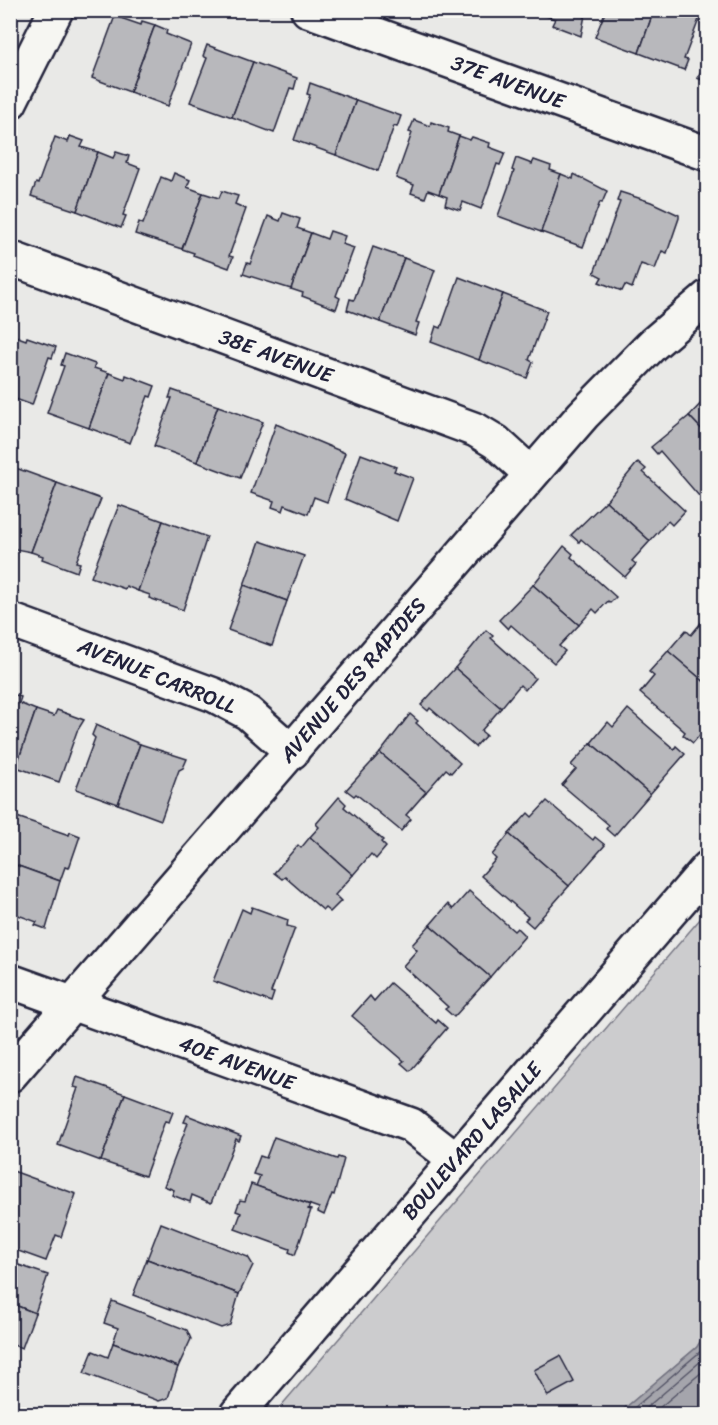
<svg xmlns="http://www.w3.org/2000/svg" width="718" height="1425" font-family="Sriracha,sans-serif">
<rect width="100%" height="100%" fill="#e9e9e7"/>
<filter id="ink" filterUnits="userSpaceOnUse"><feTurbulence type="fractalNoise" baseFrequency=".0167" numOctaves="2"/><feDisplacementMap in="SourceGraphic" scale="12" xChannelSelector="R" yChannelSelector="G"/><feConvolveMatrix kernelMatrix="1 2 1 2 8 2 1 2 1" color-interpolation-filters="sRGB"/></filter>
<g filter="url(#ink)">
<path fill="#ccccce" stroke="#777784" stroke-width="1.5" d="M707 911 708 1330 697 1347 618 1414H406L394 1408 368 1412 366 1414H274Z"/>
<path fill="#a5a5ac" stroke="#71717f" stroke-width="1.5" d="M707 1330V1414H618L697 1347Z"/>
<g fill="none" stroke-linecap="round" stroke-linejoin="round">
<g stroke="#565668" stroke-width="1.5">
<path d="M627 1414 701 1351 708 1341"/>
<path d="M639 1414 708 1355"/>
<path d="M652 1414 708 1367"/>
</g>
</g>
<g fill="#b8b8bc" stroke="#22223b" stroke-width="1.5">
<path d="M538 10H586L581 36 552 25 555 19 537 13Z"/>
<path d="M606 10H654L639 53 595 37Z"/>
<path d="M654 10H690L701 14 684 59 688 60 684 70 639 53Z"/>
<path d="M115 16 141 25 142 21 155 25 130 92 92 78Z"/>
<path d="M155 25 167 30 166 34 191 44 168 106 130 92Z"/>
<path d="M207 45 253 62 232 117 190 102 207 58 203 56Z"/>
<path d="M708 59V82L697 78Z"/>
<path d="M253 62 297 78 294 89 290 88 274 133 232 117Z"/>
<path d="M310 83 356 100 336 155 294 140 310 95 307 94Z"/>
<path d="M356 100 401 116 397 127 394 126 378 171 336 155Z"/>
<path d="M414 120 430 126 431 122 449 128 448 132 459 136 439 194 428 190 425 198 411 193 414 185 396 178 412 133 409 132Z"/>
<path d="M70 136 84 141 81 147 98 152 77 211 31 196 36 183 38 184 55 137 68 142Z"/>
<path d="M459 136 470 140 472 137 490 143 489 147 505 153 500 165 497 164 481 209 463 202 460 210 445 205 447 197 439 194Z"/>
<path d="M98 152 113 158 116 152 129 156 127 163 140 168 123 215 126 216 121 228 77 211Z"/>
<path d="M516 158 532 164 534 160 551 166 550 170 561 174 541 232 498 216 514 171 512 170Z"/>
<path d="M174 173 190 180 187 187 203 193 182 249 135 234 139 222 143 224 161 177 171 181Z"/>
<path d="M561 174 573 179 574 174 607 191 602 203 600 202 583 247 541 232Z"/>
<path d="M222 191 238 196 235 204 246 209 229 256 233 257 229 268 193 255 194 253 182 249 203 193 219 198Z"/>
<path d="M620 192 651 202 679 215V218L667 253 662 251 655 269 641 264 632 288 625 285 622 291 599 282 602 277 594 273 620 202 617 201Z"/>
<path d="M283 213 300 219 297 228 311 233 291 289 243 274 247 263 250 264 268 216 280 221Z"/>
<path d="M330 231 345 236 342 244 354 248 336 296 340 298 336 309 302 296 303 293 291 289 311 233 327 239Z"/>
<path d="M373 247 404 258 380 322 347 310 350 299 354 300Z"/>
<path d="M404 258 435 270 416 322 419 323 415 335 380 322Z"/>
<path d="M459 277 503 294 479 360 431 342 436 326 441 328Z"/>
<path d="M503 294 547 311 529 360 533 362 527 378 479 360Z"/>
<path d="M10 334 26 340 27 337 56 347 52 358 49 357 32 405 10 397Z"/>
<path d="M65 353 95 364 94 368 109 373 89 428 47 413 64 366 61 365Z"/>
<path d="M109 373 125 379 126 375 155 386 151 397 148 396 130 443 89 428Z"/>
<path d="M172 390 218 406 197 462 154 446 172 398H169Z"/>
<path d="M708 396V436L689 416Z"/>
<path d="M218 406 263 422 240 478 197 462Z"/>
<path d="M689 416 708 436V488L699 496 660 451 657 454 651 447Z"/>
<path d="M276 424 345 453 327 502 314 497 308 514 285 505 283 511 272 507 274 501 251 493Z"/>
<path d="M361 454 396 467 394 471 413 478 397 521 345 499Z"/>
<path d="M638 462 646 469 643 472 685 511 672 525 668 521 650 541 606 501Z"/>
<path d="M13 467 57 483 31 552 10 548Z"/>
<path d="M57 483 101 499 76 562 80 563 77 572 42 559 43 556 31 552Z"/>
<path d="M606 501 650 541 632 561 636 564 625 577 581 539 579 542 571 535Z"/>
<path d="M119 505 163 521 138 591 126 586 125 589 91 577Z"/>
<path d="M163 521 207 537 183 610 149 598 150 595 138 591Z"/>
<path d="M260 541 304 556 287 601 244 585Z"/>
<path d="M564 546 573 554 571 557 616 597 610 603 608 601 597 613 593 609 579 625 533 585Z"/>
<path d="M244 585 287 601 272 646 228 630Z"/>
<path d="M533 585 579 625 559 646 565 651 554 663 511 625 508 629 499 620Z"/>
<path d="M706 617 708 618V685L668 651 686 630 691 635Z"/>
<path d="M486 630 493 636 491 638 535 678 525 690 520 685 501 708 455 668Z"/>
<path d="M668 651 708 685V725L693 743 683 735 685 732 640 693 654 676 649 672Z"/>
<path d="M455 668 501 708 481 731 486 735 475 747 430 708 428 711 421 705Z"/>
<path d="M10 693 21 697 19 703 36 710 16 767 10 765Z"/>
<path d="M628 709 674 749 676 746 685 754 650 794 591 743 608 722 613 727Z"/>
<path d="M36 710 54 716 57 710 84 720 77 731 59 782 16 767Z"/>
<path d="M410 714 418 721 416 723 460 763 451 773 446 769 426 792 380 753Z"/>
<path d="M96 725 140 744 118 804 76 789 95 738 92 735Z"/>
<path d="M591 743 650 794 614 836 606 829 609 825 562 785 576 769 571 765Z"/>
<path d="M140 744 187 759 183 768 179 770 161 820 118 804Z"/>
<path d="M380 753 426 792 406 815 411 819 401 831 356 794 354 796 346 790Z"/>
<path d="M339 797 346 804 344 807 383 840 381 842 386 847 376 859 371 854 353 875 310 837 319 827 316 824Z"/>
<path d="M547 801 593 840 595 837 605 845 569 886 509 834 528 813 532 817Z"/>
<path d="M17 817 69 835 70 832 80 836 69 868 65 867 60 881 10 863V825L14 826Z"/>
<path d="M509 834 569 886 533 927 525 920 528 917 481 876 496 859 492 855Z"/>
<path d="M310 837 353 875 335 895 341 901 330 912 325 908 323 910 285 877 282 879 274 873 298 845 301 848Z"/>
<path d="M10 863 60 881 46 929 35 925 37 922 10 912Z"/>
<path d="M469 891 514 931 517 928 525 936 490 977 430 925 448 904 453 909Z"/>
<path d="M252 907 288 920 287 926 295 928 271 992 274 993 271 1002 213 981 242 909 250 913Z"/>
<path d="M430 925 490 977 454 1017 445 1009 448 1007 403 966 417 950 412 945Z"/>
<path d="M390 983 436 1023 438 1020 447 1028 410 1071 401 1063 404 1061 352 1016 370 996 374 1001Z"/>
<path d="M77 1077 125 1094 101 1161 58 1145 78 1088 74 1087Z"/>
<path d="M125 1094 173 1112 169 1122 165 1121 145 1176 101 1161Z"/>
<path d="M187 1115 241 1136 239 1141 236 1139 211 1203 192 1195 190 1202 172 1195 174 1190 164 1186 188 1123 184 1122Z"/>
<path d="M274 1137 337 1159 338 1157 344 1159 334 1195 332 1194 324 1215 318 1212 319 1208 256 1186 260 1176 253 1174 260 1156 266 1158Z"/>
<path d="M13 1171 76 1194 61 1237 56 1235 46 1261 10 1248V1179Z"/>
<path d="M251 1184 310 1205 308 1209 311 1210 295 1255 289 1252 290 1249 235 1229 241 1213 236 1211 240 1200 245 1201Z"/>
<path d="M161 1223 248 1257 253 1265 239 1294 147 1259Z"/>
<path d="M147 1259 239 1294 230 1325 221 1328 133 1295Z"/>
<path d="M10 1262 48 1275 35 1313 10 1303Z"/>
<path d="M112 1301 187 1330 191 1339 178 1367 113 1343 118 1328 104 1323Z"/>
<path d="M10 1303 35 1313 22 1348 10 1344Z"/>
<path d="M113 1343 178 1367 168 1398 159 1401 84 1373 93 1351 108 1357Z"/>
<path d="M560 1356 574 1382 548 1396 534 1370Z"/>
</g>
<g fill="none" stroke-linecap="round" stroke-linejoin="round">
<g stroke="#22223b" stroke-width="38">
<g id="minor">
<path d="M308 10 708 154"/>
<path d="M10 102 56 10"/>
<path d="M10 258 476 430 496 442 531 474"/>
<path d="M10 620 214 695 248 713 292 752"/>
<path d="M10 981 411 1125 456 1160"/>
<path d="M10 1075 583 415 653 344 708 297"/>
</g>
</g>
<g stroke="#22223b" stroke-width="38">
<path id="major" d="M237 1414 708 868"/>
</g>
<use href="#minor" stroke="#f6f6f2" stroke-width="33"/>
<use href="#major" stroke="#f6f6f2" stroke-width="33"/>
</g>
</g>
<g text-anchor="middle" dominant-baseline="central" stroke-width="4.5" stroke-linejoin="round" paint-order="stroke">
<g font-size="21" fill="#22223b" stroke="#f6f6f2">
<text transform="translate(508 82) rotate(20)">37E AVENUE</text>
<text transform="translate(276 356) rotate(20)">38E AVENUE</text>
<text transform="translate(157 676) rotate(22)">AVENUE CARROLL</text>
<text transform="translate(353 680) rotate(-49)">AVENUE DES RAPIDES</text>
<text transform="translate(237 1063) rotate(20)">40E AVENUE</text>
<text transform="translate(472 1141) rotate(-49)">BOULEVARD LASALLE</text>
</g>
</g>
<rect width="718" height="1425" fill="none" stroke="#f6f6f2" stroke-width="36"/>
<rect x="18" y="18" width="682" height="1389" fill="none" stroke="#22223b" stroke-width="2" filter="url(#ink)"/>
</svg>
